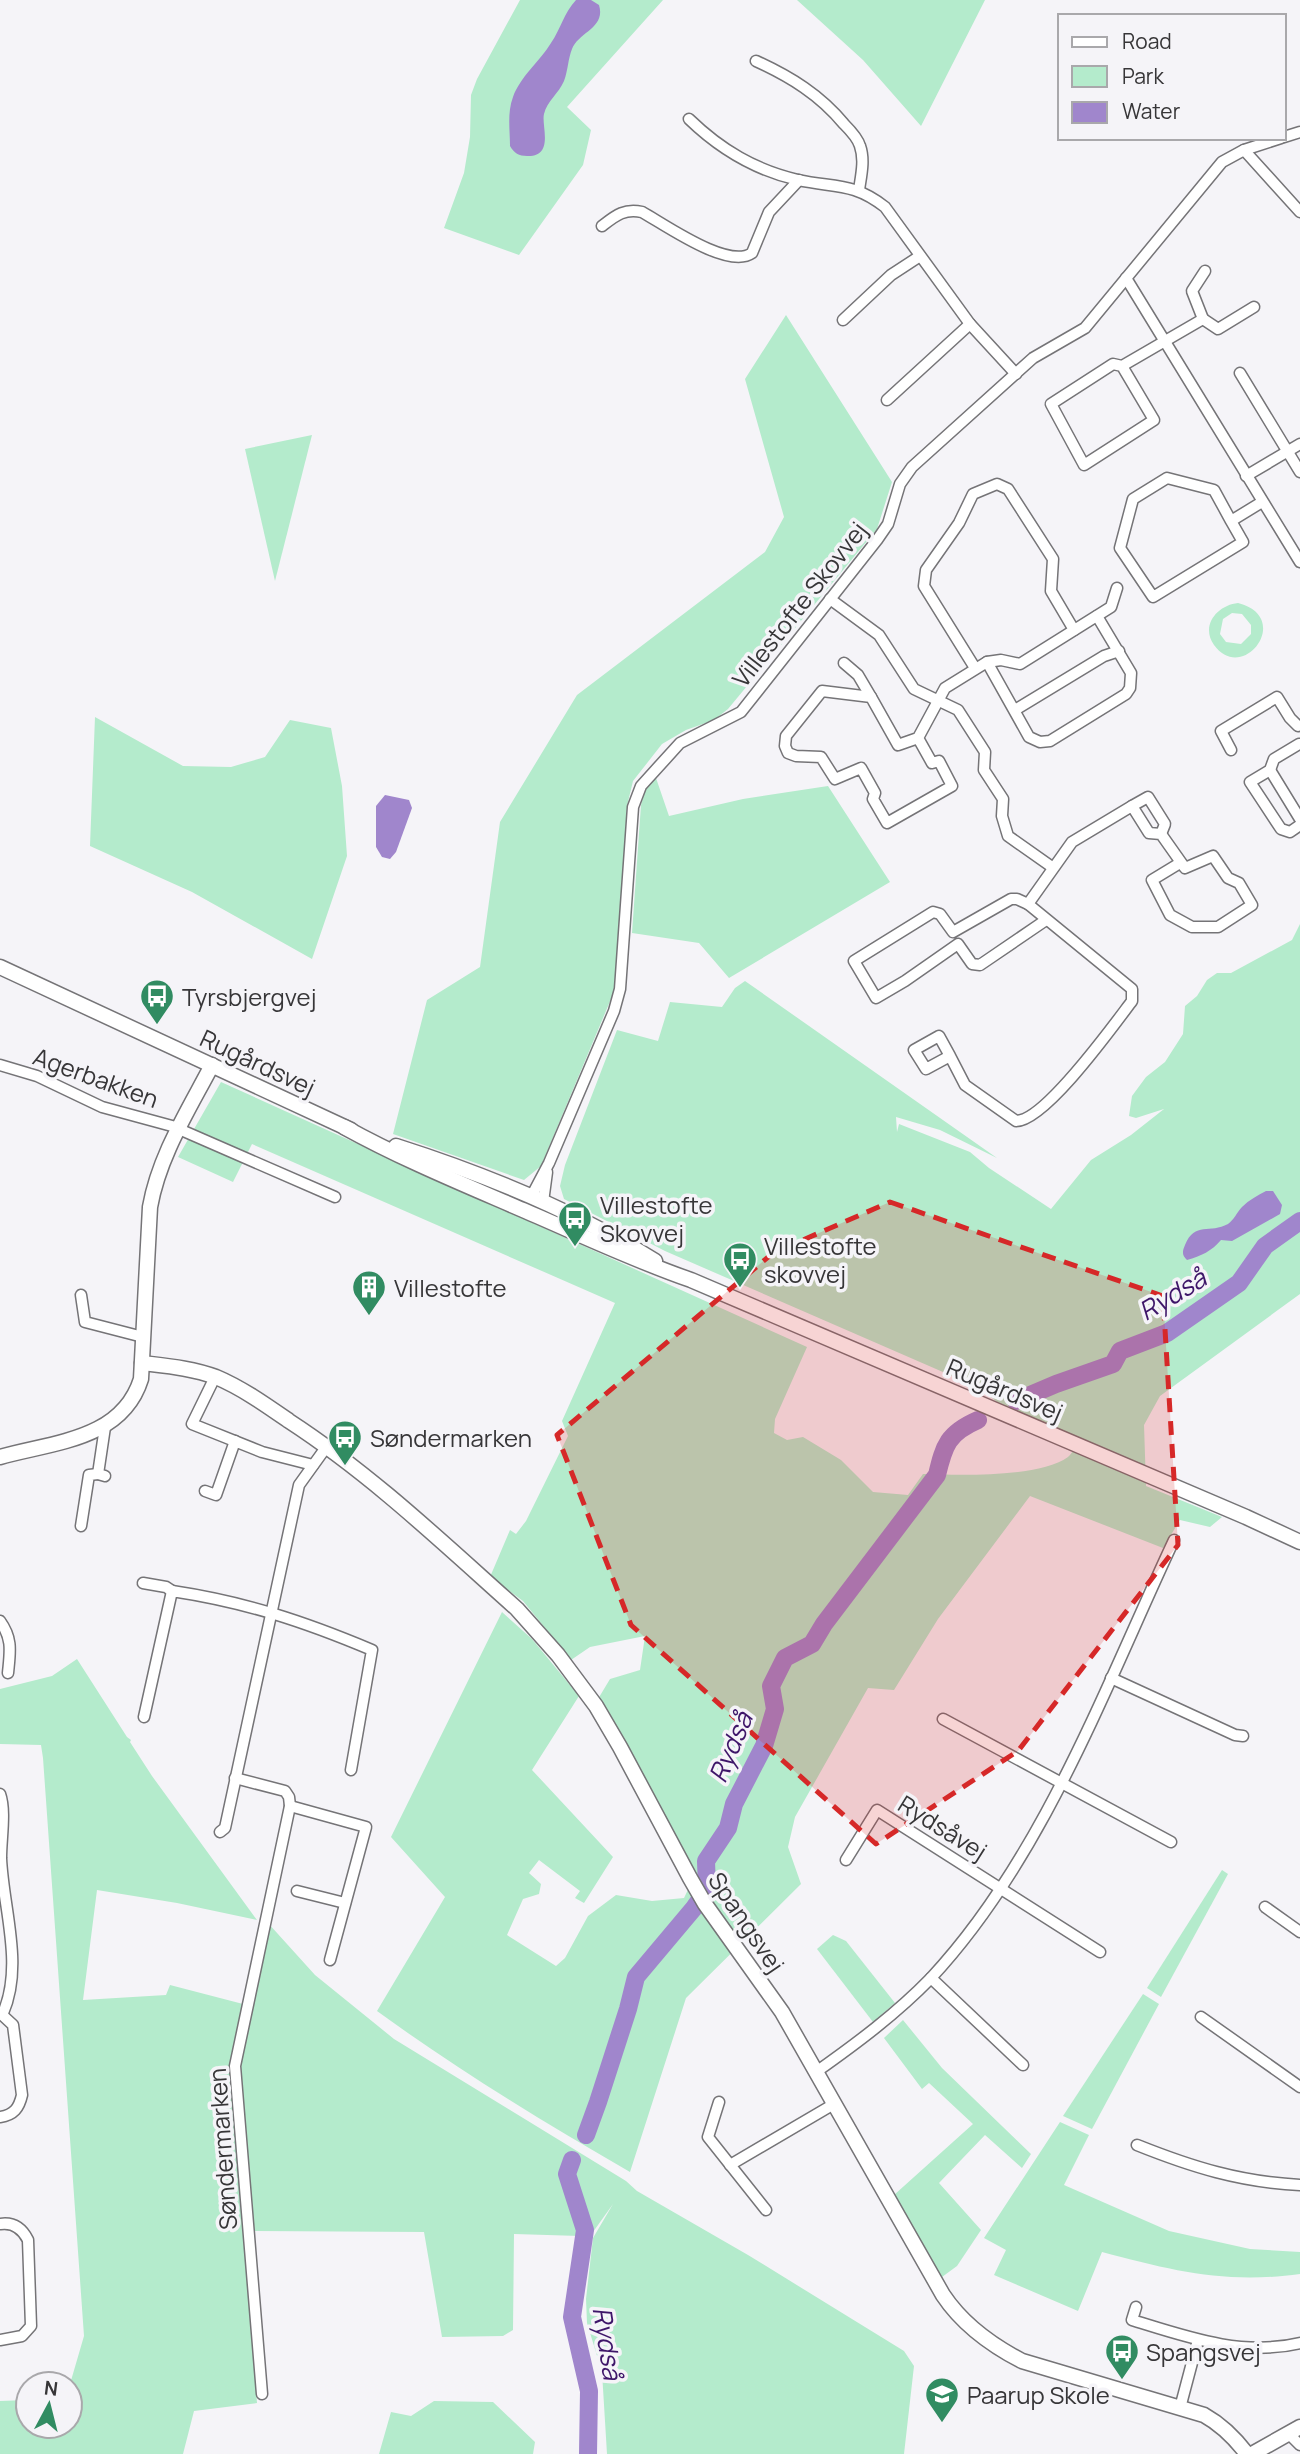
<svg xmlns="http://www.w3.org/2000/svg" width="1300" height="2454" font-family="Manrope,sans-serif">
<rect width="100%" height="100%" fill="#f5f4f8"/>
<g fill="#b4ebcc" fill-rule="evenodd">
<path d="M520 0H663L567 107 591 130 583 165 519 255 444 228 464 173 470 137 471 95 477 79Z"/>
<path d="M797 0H985L921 126 863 60Z"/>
<path d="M786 315 892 482 877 529 728 709 714 720 686 730 662 744 633 781 627 806 616 987 541 1166 524 1180 393 1134 427 1000 480 967 500 822 577 695 765 552 784 517 745 379Z"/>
<path d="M312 435 275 581 245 449Z"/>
<path d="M1238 603C1294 617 1243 685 1214 645 1200 625 1218 605 1238 603ZM1232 613 1242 614 1251 625V634L1241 644 1226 642 1220 634 1223 619Z"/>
<path d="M95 717 183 766 231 767 265 757 290 720 331 728 342 786 347 856 312 959 192 892 90 846Z"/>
<path d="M656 778 669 816 743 799 828 786 890 882 729 978 699 943 632 933 641 805 646 787Z"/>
<path d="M1300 924V1294L1160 1396 1144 1425 1146 1486 1222 1517 1210 1527 1180 1520 1163 1548 1030 1496 938 1619 894 1690 868 1688 795 1817 788 1847 801 1884 686 1998 630 2172C543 2122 458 2070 377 2011L445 1897 391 1837 502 1612 532 1639 579 1696 532 1770 613 1857 584 1903 575 1898 580 1891 539 1860 529 1873 541 1884 539 1894 523 1899 507 1935 556 1966 565 1958 588 1916 616 1895 652 1901 684 1898 696 1873 626 1743 598 1699 610 1679 640 1670 645 1636 590 1647 571 1660 523 1601 490 1577 510 1530 516 1534 526 1521 568 1436 562 1421 615 1303 252 1144 233 1182 178 1157 221 1082 807 1347 775 1419 774 1433 787 1440 803 1437 841 1460 873 1492 908 1495 923 1474C959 1475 1039 1478 1068 1457 1073 1453 1076 1445 1079 1439L998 1403 982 1389 665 1251 564 1199 560 1186 565 1165 617 1030 658 1041 670 1002 722 1007 735 988 745 981 997 1158 940 1130 896 1117 897 1132 899 1124 970 1152 989 1168 1051 1209 1091 1160 1131 1135 1164 1109 1136 1118 1129 1116 1132 1096 1146 1077 1165 1062 1183 1034 1185 1006 1197 996 1207 980 1217 973H1231L1292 940Z"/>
<path d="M77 1659 127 1737 131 1740 130 1742 152 1776 257 1920 177 1903 97 1890 83 2000 166 1995 170 1985 243 2004 231 2067 257 2403 194 2411 183 2454H0V2401L28 2400V2426H70V2384L84 2336 43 1758 41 1745 0 1744V1689L52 1676Z"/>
<path d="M1222 1870 1228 1874 1161 1997 1147 1988Z"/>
<path d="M268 1923 315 1975 394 2039 626 2181 637 2191 748 2255 904 2351 914 2366 904 2454H607L602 2372 587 2323 586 2299 593 2238 613 2204 593 2232 581 2227 580 2236 514 2234 513 2330 503 2336 442 2337 424 2232 254 2231 238 2065Z"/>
<path d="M833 1935 846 1941 895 2003 873 2022 817 1949Z"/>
<path d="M1143 1994 1159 2004 1092 2129 1063 2116Z"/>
<path d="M903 2020 942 2068 1031 2154 1022 2168 985 2135 939 2183 981 2230 957 2266 942 2277 894 2195 973 2124 929 2083 922 2089 884 2038Z"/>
<path d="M1060 2122 1089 2135 1064 2185 1169 2231 1250 2249 1300 2252V2274C1225 2284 1174 2271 1102 2252L1078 2311 994 2275 1006 2250 984 2238Z"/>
<path d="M434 2401 493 2402 535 2442 533 2454H379L391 2412 411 2416Z"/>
</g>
<g fill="#a086cc">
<path d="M576 0H591L599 5C606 28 579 32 572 49 568 59 568 70 564 81 559 93 547 101 544 114 541 125 555 157 527 156 519 156 514 153 510 146 510 130 507 113 513 97 520 77 540 61 551 43 561 28 564 13 576 0Z"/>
<path d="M385 795 409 800 412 808 396 852 390 859 382 857 376 847V806Z"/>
<path d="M1266 1191H1273L1282 1205 1280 1214 1232 1241 1221 1240C1212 1251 1201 1256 1187 1260 1182 1255 1182 1252 1185 1245 1195 1221 1210 1234 1228 1224 1234 1220 1237 1212 1242 1207 1249 1200 1258 1195 1266 1191Z"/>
</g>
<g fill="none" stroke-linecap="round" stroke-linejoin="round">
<g stroke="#a086cc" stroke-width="18">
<path d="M1016 1401 1056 1384 1113 1364 1120 1351 1167 1333 1239 1283 1265 1246 1300 1221"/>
<path d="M586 2135 598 2102 628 2009 636 1977 694 1908 707 1889 706 1861 728 1828 734 1804 764 1746 775 1709 771 1686 785 1658 812 1644 824 1624 937 1475C944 1445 948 1433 978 1420"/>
<path d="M572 2160 567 2174 585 2230 572 2317 589 2391 588 2454"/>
</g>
<g stroke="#757477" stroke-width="13">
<g id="street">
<path d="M756 61C791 77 820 95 844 124 850 130 858 139 860 146 865 160 861 176 859 190"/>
<path d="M689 119C721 150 755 170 798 180 835 188 853 182 885 207L970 324 1016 374"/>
<path d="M1284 137 1300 132"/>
<path d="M1244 150 1300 212"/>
<path d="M602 226C615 216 624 208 642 212 664 224 728 270 752 253L769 212 799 180"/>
<path d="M1126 278 1300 562"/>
<path d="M1203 319 1218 329 1254 307"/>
<path d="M843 320 891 275 920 256"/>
<path d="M1122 366 1154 420 1084 465 1051 404 1113 364 1122 366 1203 319 1192 291 1205 271"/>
<path d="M1240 373 1300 472"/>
<path d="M887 400 970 324"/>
<path d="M1246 476 1300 444"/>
<path d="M1231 521 1243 542 1153 597 1120 548 1133 499 1167 478 1214 490 1231 521 1262 502"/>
<path d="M830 599 879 635 914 689 958 710 985 752 984 770 1003 799 1002 816 1008 836 1052 867"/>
<path d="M987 662 1029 737 1040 742 1050 741 1126 694 1130 688 1131 673 1097 616"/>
<path d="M844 663 858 675 871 697"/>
<path d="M975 668 924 586 926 570 959 523 973 494 997 484 1008 489 1053 559 1051 591 1074 630"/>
<path d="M1015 710 1104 656 1119 651"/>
<path d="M918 738 898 745 871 697 822 691 786 736 785 746 788 753 796 756 821 757 835 779 861 768 875 793 873 799 887 823 952 786 939 761 932 763 918 738 945 688 987 662 1001 660 1020 664 1111 607 1117 588"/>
<path d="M1299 744 1274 759 1270 770 1250 782 1281 829 1290 832 1300 825"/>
<path d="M1231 750 1221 731 1277 697 1290 718 1298 726"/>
<path d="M1270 770 1300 819"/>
<path d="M1132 806 1148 797 1165 824 1161 834"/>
<path d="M1028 904 1017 899H1011L953 932 940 914 933 912 854 961 876 998 905 981 958 944 972 964 980 965 1046 920"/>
<path d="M950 1056 939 1036 914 1050 926 1069 950 1056 965 1085 1016 1121C1045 1121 1113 1026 1132 1001V989L1028 904 1072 842 1132 806 1149 833 1161 834 1185 868 1213 856 1228 878 1239 883 1252 905 1218 927H1192L1170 915 1152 880 1180 863"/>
<path d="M0 1065 37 1076 102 1107 172 1126 335 1197"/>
<path d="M531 1197 549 1163 614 1011 620 989 633 807 641 786 680 743 741 712 877 540 888 524 900 484 912 467 1033 358 1085 328 1222 162 1244 150 1281 138"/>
<path d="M543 1202 547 1172"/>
<path d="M81 1295 85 1322 143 1337"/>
<path d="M215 1377 192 1424 262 1452 313 1465"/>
<path d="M105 1427 98 1474 105 1476"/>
<path d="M205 1491 216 1495 235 1441"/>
<path d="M81 1526 89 1475 98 1474"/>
<path d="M143 1583 166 1587 172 1591"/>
<path d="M0 1621C13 1639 10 1652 8 1673"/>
<path d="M1111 1678 1235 1735 1243 1736"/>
<path d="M144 1717 172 1591C245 1602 303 1621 372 1650L351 1770"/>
<path d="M943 1719 1171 1842"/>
<path d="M235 1778 285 1791 289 1797 290 1806 235 2066 262 2394"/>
<path d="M0 1794C6 1811 1 1838 1 1858 3 1908 24 1965 3 2013"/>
<path d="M290 1806 366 1827 330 1960"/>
<path d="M220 1832 225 1828 299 1485 327 1446"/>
<path d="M846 1860 877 1810 1100 1952"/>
<path d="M297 1891 345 1903"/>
<path d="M1265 1907 1300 1932"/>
<path d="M931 1978 1023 2065"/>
<path d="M0 2013 13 2025 22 2095C19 2108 14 2115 0 2117"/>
<path d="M1201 2017 1300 2087"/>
<path d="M816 2072C857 2043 896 2014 931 1978 1043 1858 1105 1687 1174 1540"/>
<path d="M719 2102 708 2137 766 2210"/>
<path d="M1137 2145C1192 2167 1240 2182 1300 2185"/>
<path d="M730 2165 834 2104"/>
<path d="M0 2224C13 2222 22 2228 28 2240L31 2326 22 2336 0 2340"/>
<path d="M1136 2307 1132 2320C1187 2337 1242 2357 1300 2343"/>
<path d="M1180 2408 1198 2340"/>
<path d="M1288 2433 1300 2445"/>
</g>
</g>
<g stroke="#757477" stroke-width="17">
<g id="secondary">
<path d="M0 967 351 1130"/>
<path d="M344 1127C402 1159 463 1184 523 1210 579 1234 633 1260 691 1280L1246 1517 1300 1542"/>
<path d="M396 1146C487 1175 575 1211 655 1261"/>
<path d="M142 1363C167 1366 192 1368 216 1377 242 1388 266 1405 289 1421 372 1475 443 1543 517 1609L558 1655 596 1706 620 1747 690 1878 705 1904 782 2012 943 2295C963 2325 991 2345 1022 2361L1204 2415C1222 2425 1234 2437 1247 2454"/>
<path d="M0 1457C53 1442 122 1440 141 1379L150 1207C159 1156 188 1111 212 1065"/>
<path d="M1252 2454 1300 2427"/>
</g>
</g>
<use href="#street" stroke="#fff" stroke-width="10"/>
<use href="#secondary" stroke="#fff" stroke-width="14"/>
</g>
<path fill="#d62828" fill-opacity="0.2" stroke="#d62828" stroke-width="5" stroke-dasharray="14 9" stroke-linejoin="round" d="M890 1202 1163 1296 1178 1545 1018 1751 876 1844 631 1625 557 1435 773 1253Z"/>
<defs>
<g id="bus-pin" transform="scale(1.75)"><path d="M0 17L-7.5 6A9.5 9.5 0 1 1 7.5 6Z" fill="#318c62" stroke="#f5f4f8"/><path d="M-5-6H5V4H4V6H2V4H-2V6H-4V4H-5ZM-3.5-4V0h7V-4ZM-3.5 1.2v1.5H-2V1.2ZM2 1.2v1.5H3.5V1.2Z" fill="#fff"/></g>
<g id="building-pin" transform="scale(1.75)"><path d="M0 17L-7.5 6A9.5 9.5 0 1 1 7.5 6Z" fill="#318c62" stroke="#f5f4f8"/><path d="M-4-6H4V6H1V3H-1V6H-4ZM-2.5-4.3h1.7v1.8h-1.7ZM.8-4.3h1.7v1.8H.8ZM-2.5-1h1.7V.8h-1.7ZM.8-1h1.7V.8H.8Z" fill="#fff"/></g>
<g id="school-pin" transform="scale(1.75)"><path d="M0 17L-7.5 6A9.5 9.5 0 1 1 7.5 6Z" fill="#318c62" stroke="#f5f4f8"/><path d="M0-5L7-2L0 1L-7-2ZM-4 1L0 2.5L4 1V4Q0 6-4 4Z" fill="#fff"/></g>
</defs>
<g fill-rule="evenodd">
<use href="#bus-pin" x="157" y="996"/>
<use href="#bus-pin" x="575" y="1218"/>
<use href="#bus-pin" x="740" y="1259"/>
<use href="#building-pin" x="369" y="1287"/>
<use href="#bus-pin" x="345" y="1437"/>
<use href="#bus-pin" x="1122" y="2351"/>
<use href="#school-pin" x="942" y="2394"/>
</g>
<g text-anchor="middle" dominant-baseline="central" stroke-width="7" stroke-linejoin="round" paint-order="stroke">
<g font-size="24" fill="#373638" stroke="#f5f4f8">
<text transform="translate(799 604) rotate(-52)">Villestofte Skovvej</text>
<text transform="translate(258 1062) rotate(25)">Rugårdsvej</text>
<text transform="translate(96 1077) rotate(20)">Agerbakken</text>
<text transform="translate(1005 1389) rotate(23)">Rugårdsvej</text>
<text transform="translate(943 1827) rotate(32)">Rydsåvej</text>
<text transform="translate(747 1922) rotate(56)">Spangsvej</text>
<text transform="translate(222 2149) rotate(-94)">Søndermarken</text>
</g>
<g font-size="24" fill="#373638" stroke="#f5f4f8" text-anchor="start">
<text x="182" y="996">Tyrsbjergvej</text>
<text x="600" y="1204">Villestofte<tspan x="600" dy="28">Skovvej</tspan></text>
<text x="764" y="1245">Villestofte<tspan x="764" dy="28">skovvej</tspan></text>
<text x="394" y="1287">Villestofte</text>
<text x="370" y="1437">Søndermarken</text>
<text x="1146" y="2351">Spangsvej</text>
<text x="967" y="2394">Paarup Skole</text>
</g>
<g font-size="26" font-style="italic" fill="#3e1669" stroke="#f5f4f8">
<text transform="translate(1172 1294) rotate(-31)">Rydså</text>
<text transform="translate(730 1747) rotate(-67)">Rydså</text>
<text transform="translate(608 2343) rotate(81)">Rydså</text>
</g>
</g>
<rect x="1058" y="14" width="228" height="126" fill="#f5f4f8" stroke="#a9a8ab" stroke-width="2"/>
<rect x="1072" y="37" width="35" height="10" fill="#ffffff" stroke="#a9a8ab" stroke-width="2"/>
<text x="1122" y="49" font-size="21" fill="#373638">Road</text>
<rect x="1072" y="66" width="35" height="21" fill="#b4ebcc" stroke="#a9a8ab" stroke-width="2"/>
<text x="1122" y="84" font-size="21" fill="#373638">Park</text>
<rect x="1072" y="102" width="35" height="21" fill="#a086cc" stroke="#a9a8ab" stroke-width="2"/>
<text x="1122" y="119" font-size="21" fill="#373638">Water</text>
<g transform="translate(49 2405) rotate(7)"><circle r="33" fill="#f5f4f8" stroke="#a9a8ab" stroke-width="2"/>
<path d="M0-5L12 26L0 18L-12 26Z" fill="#318c62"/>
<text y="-10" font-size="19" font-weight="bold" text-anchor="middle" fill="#373638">N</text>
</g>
</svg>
